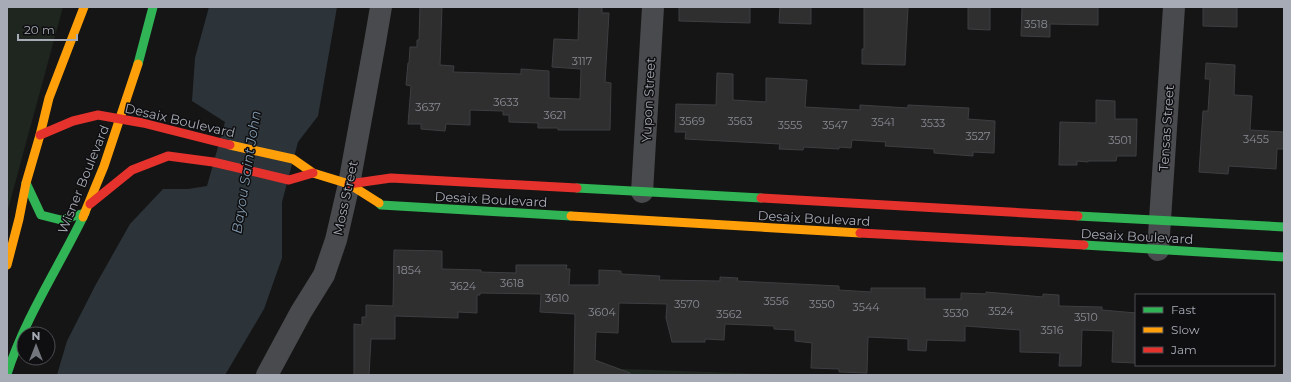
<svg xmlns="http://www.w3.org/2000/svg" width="1291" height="382" font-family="Montserrat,sans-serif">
<rect width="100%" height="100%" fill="#151515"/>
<g fill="#1f251f">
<path d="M7 7H63L7 213Z"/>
<path d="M623 369 805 375H621Z"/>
</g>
<path fill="#2c3439" d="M209 7H337L318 116 298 142 282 202V258L264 309 225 375H57L67 341 95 286 130 224 163 189H188L207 186 225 122 192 101 195 58Z"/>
<g fill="#2f2f30" stroke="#3d3e41">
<path d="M420 7H442L440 65 454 66 453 72 521 74V69L549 71V98L580 99 581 69 552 67 554 39 578 40 579 7H602V13H609L605 82 611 83 610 130H558V128H538V123L509 122V115H503V111L470 110V125L446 124 445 131 421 129V124H408L411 86 406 85 408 63H409L410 47H417V40H419Z"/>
<path d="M679 7H750V23L679 21Z"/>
<path d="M780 7H811V24L779 23Z"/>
<path d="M864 7H908L905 65 862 64V49H864Z"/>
<path d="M968 7H990V30L968 29Z"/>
<path d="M1022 7H1098V25L1050 24V37L1021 36Z"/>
<path d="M1203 7H1237V27L1203 26Z"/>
<path d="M1206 63 1235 65 1234 95 1252 96 1250 130 1284 132V149H1277L1276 169 1229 166 1228 174 1199 172 1203 111H1208L1210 79H1205Z"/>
<path d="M717 73 733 74V100L766 102V78L807 80 805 107 860 110V105L908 108V105L969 108 968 119 995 121 994 153 973 152V156L934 153V149L885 146 886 142 852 140 851 148 839 147V149L804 147 803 150 779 149 780 144 685 139 686 132H675L676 104 716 105Z"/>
<path d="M1096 100 1115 101V119H1137L1136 156H1117L1116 161H1088V162L1077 161V165H1059L1060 122 1096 123Z"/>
<path d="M394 250 442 251V269L481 270V272L516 273V265H567L566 269H570L569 285H599V270L621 271V274L660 276 659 280 720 281V277L738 278 737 281 839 286V290L871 292V288H925V299H961V293L986 294V292L1043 297V294L1059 295V306L1102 307V310L1136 313V363L1112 362 1113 331 1082 330 1081 366H1059L1060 353 1020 352V330L965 326V341L927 340 926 351 908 350V339L868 337 867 373 839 372V369L811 368 812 343 795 341V330L774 329V326L725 324 724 340 705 339V342H672L666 318 667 304 619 303 618 333 596 332 595 360 630 373V375H574L575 314 540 312 541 294 480 293V295H477V313L458 312V318L395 316V339H371L369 375H354V324L362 325V317H366V305L393 306Z"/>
</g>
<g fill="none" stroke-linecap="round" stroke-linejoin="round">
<g stroke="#494a4d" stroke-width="22">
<path d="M642 192 653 7"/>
<path d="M1158 250 1174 7"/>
<path d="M267 375 301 312 324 275 336 240 349 184 375 42 381 7"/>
</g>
<g stroke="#30b455" stroke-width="9">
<path d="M138 64 153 7"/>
<path d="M26 183 41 215 61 220 85 213"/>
<path d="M577 188 761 198"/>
<path d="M379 203 381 205 571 216"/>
<path d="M1078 216 1284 227"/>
<path d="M1084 245 1284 257"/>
<path d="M7 374C25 318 57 270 83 217"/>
</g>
<g stroke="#ff9f0a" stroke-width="9">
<path d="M230 145 293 159 313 173 349 184 379 203"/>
<path d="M571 216 860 233"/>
<path d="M83 217 104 166 138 64"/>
<path d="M7 265 19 219 26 183 40 135 49 98 84 7"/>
</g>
<g stroke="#e5322d" stroke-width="9">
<path d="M40 135 73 121 98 115 143 123 230 145"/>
<path d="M349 184 391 178 577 188"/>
<path d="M761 198 1078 216"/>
<path d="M90 204 132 170 168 156 213 162 289 180 313 173"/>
<path d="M860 233 1084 245"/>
</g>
</g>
<g text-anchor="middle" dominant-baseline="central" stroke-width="3" stroke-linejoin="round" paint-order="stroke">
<g font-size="11" fill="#898c94">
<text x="1036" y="24">3518</text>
<text x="582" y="61">3117</text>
<text x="506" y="102">3633</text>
<text x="428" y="107">3637</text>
<text x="555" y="115">3621</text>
<text x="692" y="121">3569</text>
<text x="740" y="121">3563</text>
<text x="883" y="122">3541</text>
<text x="933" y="123">3533</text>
<text x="790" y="125">3555</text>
<text x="835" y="125">3547</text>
<text x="978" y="136">3527</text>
<text x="1256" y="139">3455</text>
<text x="1120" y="140">3501</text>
<text x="409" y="270">1854</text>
<text x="512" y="283">3618</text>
<text x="463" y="286">3624</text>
<text x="557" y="298">3610</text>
<text x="776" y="301">3556</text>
<text x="687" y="304">3570</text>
<text x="822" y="304">3550</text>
<text x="866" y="307">3544</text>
<text x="1001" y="311">3524</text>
<text x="602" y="312">3604</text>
<text x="956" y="313">3530</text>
<text x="729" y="314">3562</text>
<text x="1086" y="317">3510</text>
<text x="1052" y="330">3516</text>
</g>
<g font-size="13" fill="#a7abb5" stroke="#0f0f11">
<text transform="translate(648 100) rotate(-87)">Yupon Street</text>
<text transform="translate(180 120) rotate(13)">Desaix Boulevard</text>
<text transform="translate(1166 128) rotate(-86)">Tensas Street</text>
<text transform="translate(83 179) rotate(-68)">Wisner Boulevard</text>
<text transform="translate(345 198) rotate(-78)">Moss Street</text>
<text transform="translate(491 199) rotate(3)">Desaix Boulevard</text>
<text transform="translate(814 218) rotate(3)">Desaix Boulevard</text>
<text transform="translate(1137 236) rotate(3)">Desaix Boulevard</text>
</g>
<g font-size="14" font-style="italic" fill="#8098ad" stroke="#0f0f11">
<text transform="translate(246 172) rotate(-81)">Bayou Saint John</text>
</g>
</g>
<rect width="1291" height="382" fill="none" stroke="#a7abb5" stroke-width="16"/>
<rect x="1135" y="294" width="140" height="72" fill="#0f0f11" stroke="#4c4d53"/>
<rect x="1143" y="307" width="20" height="6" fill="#30b455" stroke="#4c4d53"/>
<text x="1171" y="314" font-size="12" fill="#a7abb5">Fast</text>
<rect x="1143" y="327" width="20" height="6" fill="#ff9f0a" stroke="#4c4d53"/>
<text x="1171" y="334" font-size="12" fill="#a7abb5">Slow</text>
<rect x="1143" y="347" width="20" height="6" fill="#e5322d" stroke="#4c4d53"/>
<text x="1171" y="354" font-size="12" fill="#a7abb5">Jam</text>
<g transform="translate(36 346)"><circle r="19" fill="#0f0f11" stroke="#4c4d53"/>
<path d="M0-3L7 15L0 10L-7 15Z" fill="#74767d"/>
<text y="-6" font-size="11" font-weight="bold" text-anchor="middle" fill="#a7abb5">N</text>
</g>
<path d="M18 34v6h59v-6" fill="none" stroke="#a7abb5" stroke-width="2"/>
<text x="24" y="34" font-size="12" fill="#a7abb5" stroke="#0f0f11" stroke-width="3" paint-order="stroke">20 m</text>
</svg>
